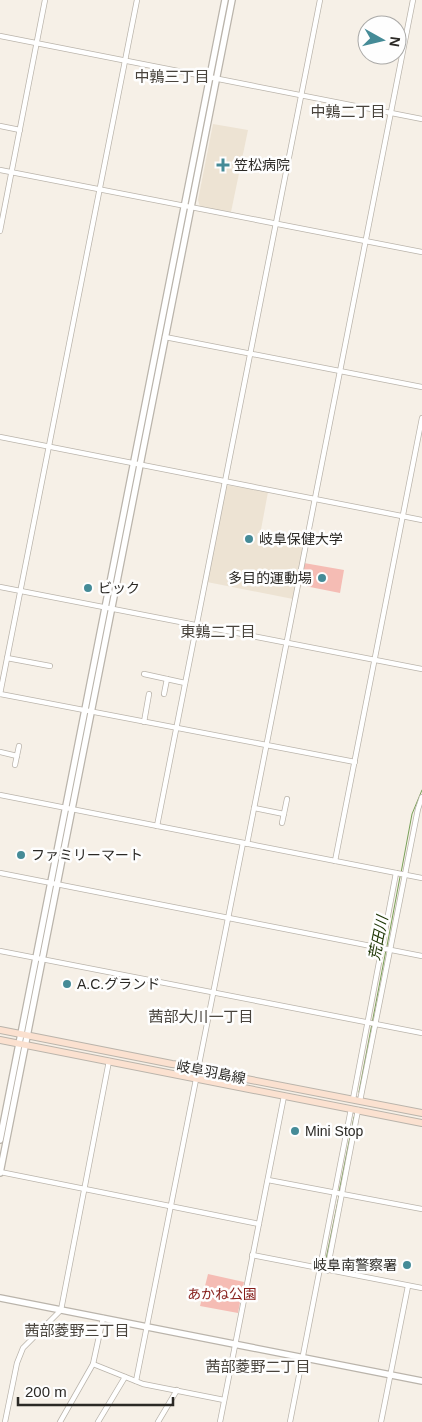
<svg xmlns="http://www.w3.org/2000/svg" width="422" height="1422" font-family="Arial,'Noto Sans JP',sans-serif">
<rect width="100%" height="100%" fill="#f6f0e7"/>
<g fill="#ede3d3">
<path d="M213 124 248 130 231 212 200 207 198 200Z"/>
<path d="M226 485 268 492 260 535 304 543 293 599 207 582Z"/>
</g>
<g fill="#f5bcb4">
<path d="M304 563 344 570 340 593 300 585Z"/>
<path d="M208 1274 244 1282 238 1313 200 1306Z"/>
</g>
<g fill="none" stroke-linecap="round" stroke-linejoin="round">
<g stroke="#78a058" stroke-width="1">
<path d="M401 873 412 814 422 790"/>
<path d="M387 946 400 877"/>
<path d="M359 1092 386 950"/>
<path d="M339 1192 354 1117"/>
<path d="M325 1264 339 1196"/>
</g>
<g stroke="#bab4ab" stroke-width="6">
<g id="minor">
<path d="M0 36 422 119"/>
<path d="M0 126 20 130"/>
<path d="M0 170 422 252"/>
<path d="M0 231 45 0"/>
<path d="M165 337 422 387"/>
<path d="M0 437 422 520"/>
<path d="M0 587 422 669"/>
<path d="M7 658 50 666"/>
<path d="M144 674 185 683"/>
<path d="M0 694 137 0"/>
<path d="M0 694 355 762"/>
<path d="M164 694 167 679"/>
<path d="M144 722 149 694"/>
<path d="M0 752 17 756"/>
<path d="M15 765 19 746"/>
<path d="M0 795 422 878"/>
<path d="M254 808 284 814"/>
<path d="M282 823 287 799"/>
<path d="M157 826 320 0"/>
<path d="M247 844 413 0"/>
<path d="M335 861 422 418"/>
<path d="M0 873 422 956"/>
<path d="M0 951 422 1033"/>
<path d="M353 1099 396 873"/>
<path d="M360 1101 418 809 422 797"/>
<path d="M0 1172 259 1224"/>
<path d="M268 1180 422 1209"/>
<path d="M252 1255 422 1288"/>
<path d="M327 1271 358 1110"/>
<path d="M93 1364 143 1384 224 1400"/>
<path d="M136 1381 243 843"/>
<path d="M5 1422 17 1363 23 1348 61 1310 109 1061"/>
<path d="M60 1422 93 1364 103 1318"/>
<path d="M98 1422 125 1377"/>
<path d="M158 1422 177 1390"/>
<path d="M220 1422 284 1096"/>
<path d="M290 1422 351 1109"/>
<path d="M381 1422 408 1286"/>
</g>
</g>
<g stroke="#bab4ab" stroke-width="8">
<g id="tertiary">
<path d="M0 1140 225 0"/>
<path d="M0 1173 232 0"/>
<path d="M0 1298 422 1381"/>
</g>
</g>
<g stroke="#bab4ab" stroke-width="8">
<g id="secondary">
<path d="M0 1030 172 1064 200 1067 205 1071 422 1113"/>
<path d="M0 1040 422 1123"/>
</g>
</g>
<use href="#minor" stroke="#fff" stroke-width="4.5"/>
<use href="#tertiary" stroke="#fff" stroke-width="5.5"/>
<use href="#secondary" stroke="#fbe1d0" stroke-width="6"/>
</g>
<g fill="#458b97" stroke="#fefefe" stroke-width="2">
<path d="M220.5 157.5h5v5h5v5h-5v5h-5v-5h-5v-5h5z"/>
<circle cx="249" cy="539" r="5"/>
<circle cx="322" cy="578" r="5"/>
<circle cx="88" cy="588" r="5"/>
<circle cx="21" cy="855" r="5"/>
<circle cx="67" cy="984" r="5"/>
<circle cx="295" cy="1131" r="5"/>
<circle cx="407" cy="1265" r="5"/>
</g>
<g text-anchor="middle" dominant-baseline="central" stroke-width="5" stroke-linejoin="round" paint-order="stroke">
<g font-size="14" fill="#2b2925" stroke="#fefefe" text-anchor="start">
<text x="234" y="165">笠松病院</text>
<text x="259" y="539">岐阜保健大学</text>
<text x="312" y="578" text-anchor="end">多目的運動場</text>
<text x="98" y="588">ビック</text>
<text x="31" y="855">ファミリーマート</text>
<text x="77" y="984">A.C.グランド</text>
<text x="305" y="1131">Mini Stop</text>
<text x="397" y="1265" text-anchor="end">岐阜南警察署</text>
</g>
<g font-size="14" fill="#2b2925" stroke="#fefefe">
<text transform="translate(211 1072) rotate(11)">岐阜羽島線</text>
</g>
<g font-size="14" fill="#861e1a" stroke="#fefefe">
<text x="222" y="1294">あかね公園</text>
</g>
<g font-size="15" fill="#48433c" stroke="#fefefe">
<text x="172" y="76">中鶉三丁目</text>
<text x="348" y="111">中鶉二丁目</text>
<text x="218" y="631">東鶉二丁目</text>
<text x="201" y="1016">茜部大川一丁目</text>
<text x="77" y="1330">茜部菱野三丁目</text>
<text x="258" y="1366">茜部菱野二丁目</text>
</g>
<g font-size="15" font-style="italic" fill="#1a3300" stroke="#fefefe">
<text transform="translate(378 938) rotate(-79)">荒田川</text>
</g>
</g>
<g transform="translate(382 40) rotate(98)"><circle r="24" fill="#fefefe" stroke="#aaa9a7"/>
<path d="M0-4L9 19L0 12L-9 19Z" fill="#458b97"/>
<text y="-8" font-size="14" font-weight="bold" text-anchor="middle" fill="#2b2925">N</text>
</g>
<path d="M18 1397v8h155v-8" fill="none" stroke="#2b2925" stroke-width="2.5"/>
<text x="25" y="1397" font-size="15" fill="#2b2925" stroke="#fefefe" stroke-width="4" paint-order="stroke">200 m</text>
</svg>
